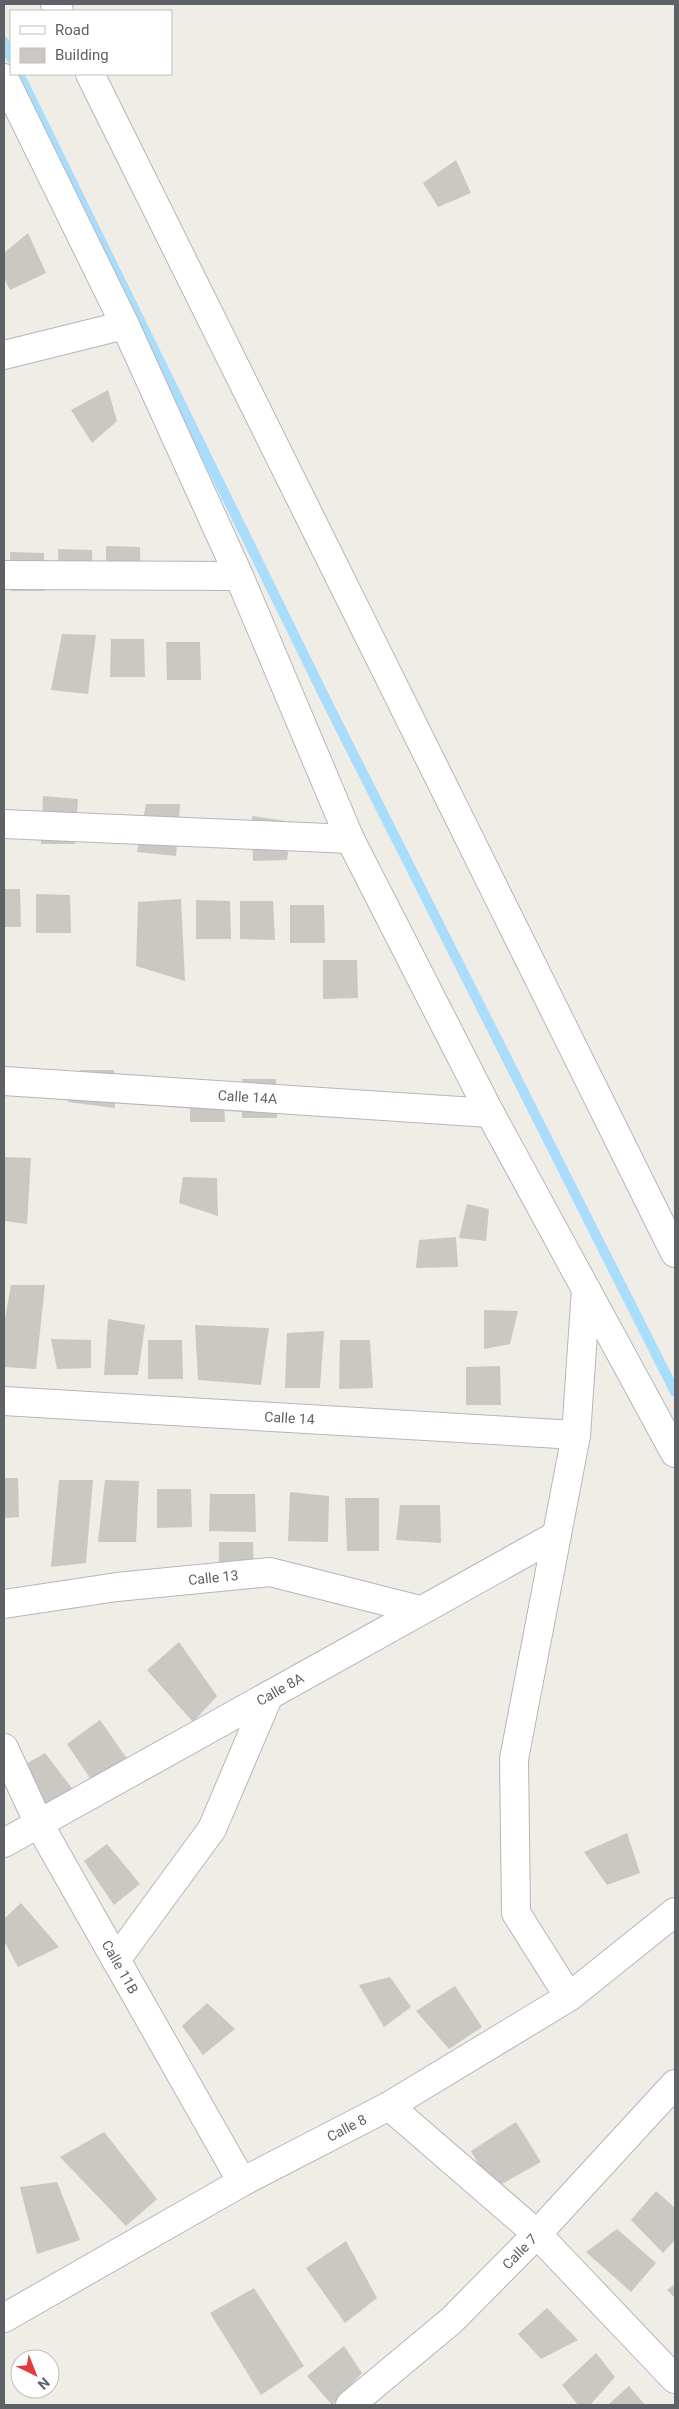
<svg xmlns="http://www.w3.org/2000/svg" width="679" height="2409" font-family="Roboto,sans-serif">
<rect width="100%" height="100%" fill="#efede6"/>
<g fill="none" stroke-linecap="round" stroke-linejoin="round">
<g stroke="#aaddfb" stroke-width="10">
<path d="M4 42 11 58"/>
<path d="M19 74 329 706 675 1392"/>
</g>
</g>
<g fill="#cbc7c3">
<path d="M456 160 471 193 438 207 423 183Z"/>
<path d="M28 233 46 273 10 290 4 278V253Z"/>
<path d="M108 390 117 421 92 443 71 410Z"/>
<path d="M106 546 140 547 141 585H106Z"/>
<path d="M58 549 92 550 93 588H59Z"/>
<path d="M10 552 44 553 45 591H11Z"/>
<path d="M62 634 96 635 88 694 51 690Z"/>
<path d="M111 639H144L145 677H110Z"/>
<path d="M166 642H200L201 680H167Z"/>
<path d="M43 796 78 799 75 844H41Z"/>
<path d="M146 804H180L176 856 137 852Z"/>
<path d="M252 816 292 822 287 860 253 861Z"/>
<path d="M4 889H20L21 927H4Z"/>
<path d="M36 894 70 895 71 933H36Z"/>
<path d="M181 899 185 981 136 966 138 902Z"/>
<path d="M196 900 230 901 231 939H196Z"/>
<path d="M240 901H273L275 940 240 939Z"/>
<path d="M290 905H324L325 943H290Z"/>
<path d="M323 960H357L358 998 323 999Z"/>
<path d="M80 1070H114L115 1108 68 1102Z"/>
<path d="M242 1079H276L277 1118H242Z"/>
<path d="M190 1083H223L225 1122H190Z"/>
<path d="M4 1157 31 1158 27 1224 4 1221Z"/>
<path d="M183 1177 217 1178 218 1216 179 1203Z"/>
<path d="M467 1204 489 1209 486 1241 459 1238Z"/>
<path d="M456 1237 458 1267 416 1268 419 1240Z"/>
<path d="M11 1285H45L36 1369 4 1367V1323Z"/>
<path d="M484 1310 518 1311 510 1344 484 1349Z"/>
<path d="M108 1319 145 1325 138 1375H104Z"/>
<path d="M195 1325 269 1328 261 1385 198 1380Z"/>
<path d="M324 1331 320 1388H285L287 1333Z"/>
<path d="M51 1339 91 1340V1368L57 1369Z"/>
<path d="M148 1340H182L183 1379H148Z"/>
<path d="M340 1340H370L373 1388 339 1389Z"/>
<path d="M500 1366 501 1405H466V1367Z"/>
<path d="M4 1478H18L19 1517 4 1518Z"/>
<path d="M59 1480H93L86 1563 51 1567Z"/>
<path d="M105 1480 139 1481 136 1542H98Z"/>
<path d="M157 1489H191L192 1527 157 1528Z"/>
<path d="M290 1492 329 1496 328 1542 288 1541Z"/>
<path d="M210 1494H255L256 1532 209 1531Z"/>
<path d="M345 1498H379V1551H347Z"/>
<path d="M400 1505H440L441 1543 396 1540Z"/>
<path d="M219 1542H253L254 1580 219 1581Z"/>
<path d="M179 1642 217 1696 193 1722 147 1670Z"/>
<path d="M100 1720 128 1760 96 1787 67 1744Z"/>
<path d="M45 1753 81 1800 49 1827 4 1782V1777Z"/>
<path d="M627 1833 640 1873 607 1885 584 1852Z"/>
<path d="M107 1844 140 1884 114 1905 84 1861Z"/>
<path d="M21 1903 59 1947 18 1967 4 1941V1919Z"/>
<path d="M390 1977 411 2007 384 2027 359 1985Z"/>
<path d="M455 1986 482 2027 449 2049 416 2011Z"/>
<path d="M207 2003 235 2029 203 2055 182 2026Z"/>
<path d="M516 2122 541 2162 493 2189 471 2151Z"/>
<path d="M104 2132 157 2199 126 2226 60 2157Z"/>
<path d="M57 2182 80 2240 37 2254 20 2187Z"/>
<path d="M656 2191 675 2208V2240L663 2253 631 2220Z"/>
<path d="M617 2229 656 2263 631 2292 586 2252Z"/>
<path d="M346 2241 377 2298 345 2323 306 2268Z"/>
<path d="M675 2284V2298L667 2290Z"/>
<path d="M254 2288 304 2366 261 2395 210 2313Z"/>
<path d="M547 2308 578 2340 541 2359 518 2334Z"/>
<path d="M344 2346 362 2373 332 2405 307 2376Z"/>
<path d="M596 2353 615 2377 590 2405H578L562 2385Z"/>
<path d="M629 2386 645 2405H608Z"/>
</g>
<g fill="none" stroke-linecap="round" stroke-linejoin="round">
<g stroke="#b3b7ba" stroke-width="30">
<g id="minor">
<path d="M55 4 59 11"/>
<path d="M90 74 675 1253"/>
<path d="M4 78 125 325 239 576 350 839 490 1113 675 1453"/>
<path d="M4 355 125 325"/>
<path d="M4 575 239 576"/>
<path d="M4 824 350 839"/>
<path id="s1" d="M4 1081 490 1113"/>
<path id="s2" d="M4 1401 576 1435"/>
<path id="s3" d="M4 1604 117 1587 270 1572 420 1610"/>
<path id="s4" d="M4 1748 39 1824 242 2182"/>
<path id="s5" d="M4 1843 557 1535"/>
<path d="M116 1960 212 1829 269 1695"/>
<path d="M569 1997 516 1913 514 1759 576 1435 586 1289"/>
<path d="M389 2106 537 2234 675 2379"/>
<path id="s6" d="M4 2318 242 2182 389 2106 569 1997 675 1912"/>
<path id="s7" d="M350 2405 452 2320 537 2234 675 2084"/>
</g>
</g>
<use href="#minor" stroke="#fff" stroke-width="28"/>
</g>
<g text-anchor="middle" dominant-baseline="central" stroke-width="4" stroke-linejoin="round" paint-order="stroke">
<g font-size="14" fill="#5e6266" stroke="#fff">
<text stroke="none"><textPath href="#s1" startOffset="244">Calle 14A</textPath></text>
<text stroke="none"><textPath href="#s2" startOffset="286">Calle 14</textPath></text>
<text stroke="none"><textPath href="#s3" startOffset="211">Calle 13</textPath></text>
<text stroke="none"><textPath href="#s5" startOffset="316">Calle 8A</textPath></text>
<text stroke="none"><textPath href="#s4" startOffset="248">Calle 11B</textPath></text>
<text stroke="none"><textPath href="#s6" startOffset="392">Calle 8</textPath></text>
<text stroke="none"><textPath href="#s7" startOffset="229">Calle 7</textPath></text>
</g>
</g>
<rect width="679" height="2409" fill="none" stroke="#5e6266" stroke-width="10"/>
<rect x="10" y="10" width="162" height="65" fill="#ffffff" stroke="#bfc0c2"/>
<rect x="20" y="26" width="25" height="8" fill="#ffffff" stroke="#bfc0c2"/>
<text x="55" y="35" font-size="15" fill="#5e6266">Road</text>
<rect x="20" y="48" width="25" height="15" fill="#cbc7c3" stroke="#bfc0c2"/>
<text x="55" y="60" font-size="15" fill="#5e6266">Building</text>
<g transform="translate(35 2374) rotate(137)"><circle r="24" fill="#ffffff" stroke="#bfc0c2"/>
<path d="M0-4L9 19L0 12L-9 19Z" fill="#e23c3a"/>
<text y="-8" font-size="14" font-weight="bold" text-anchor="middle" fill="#5e6266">N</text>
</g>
</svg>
